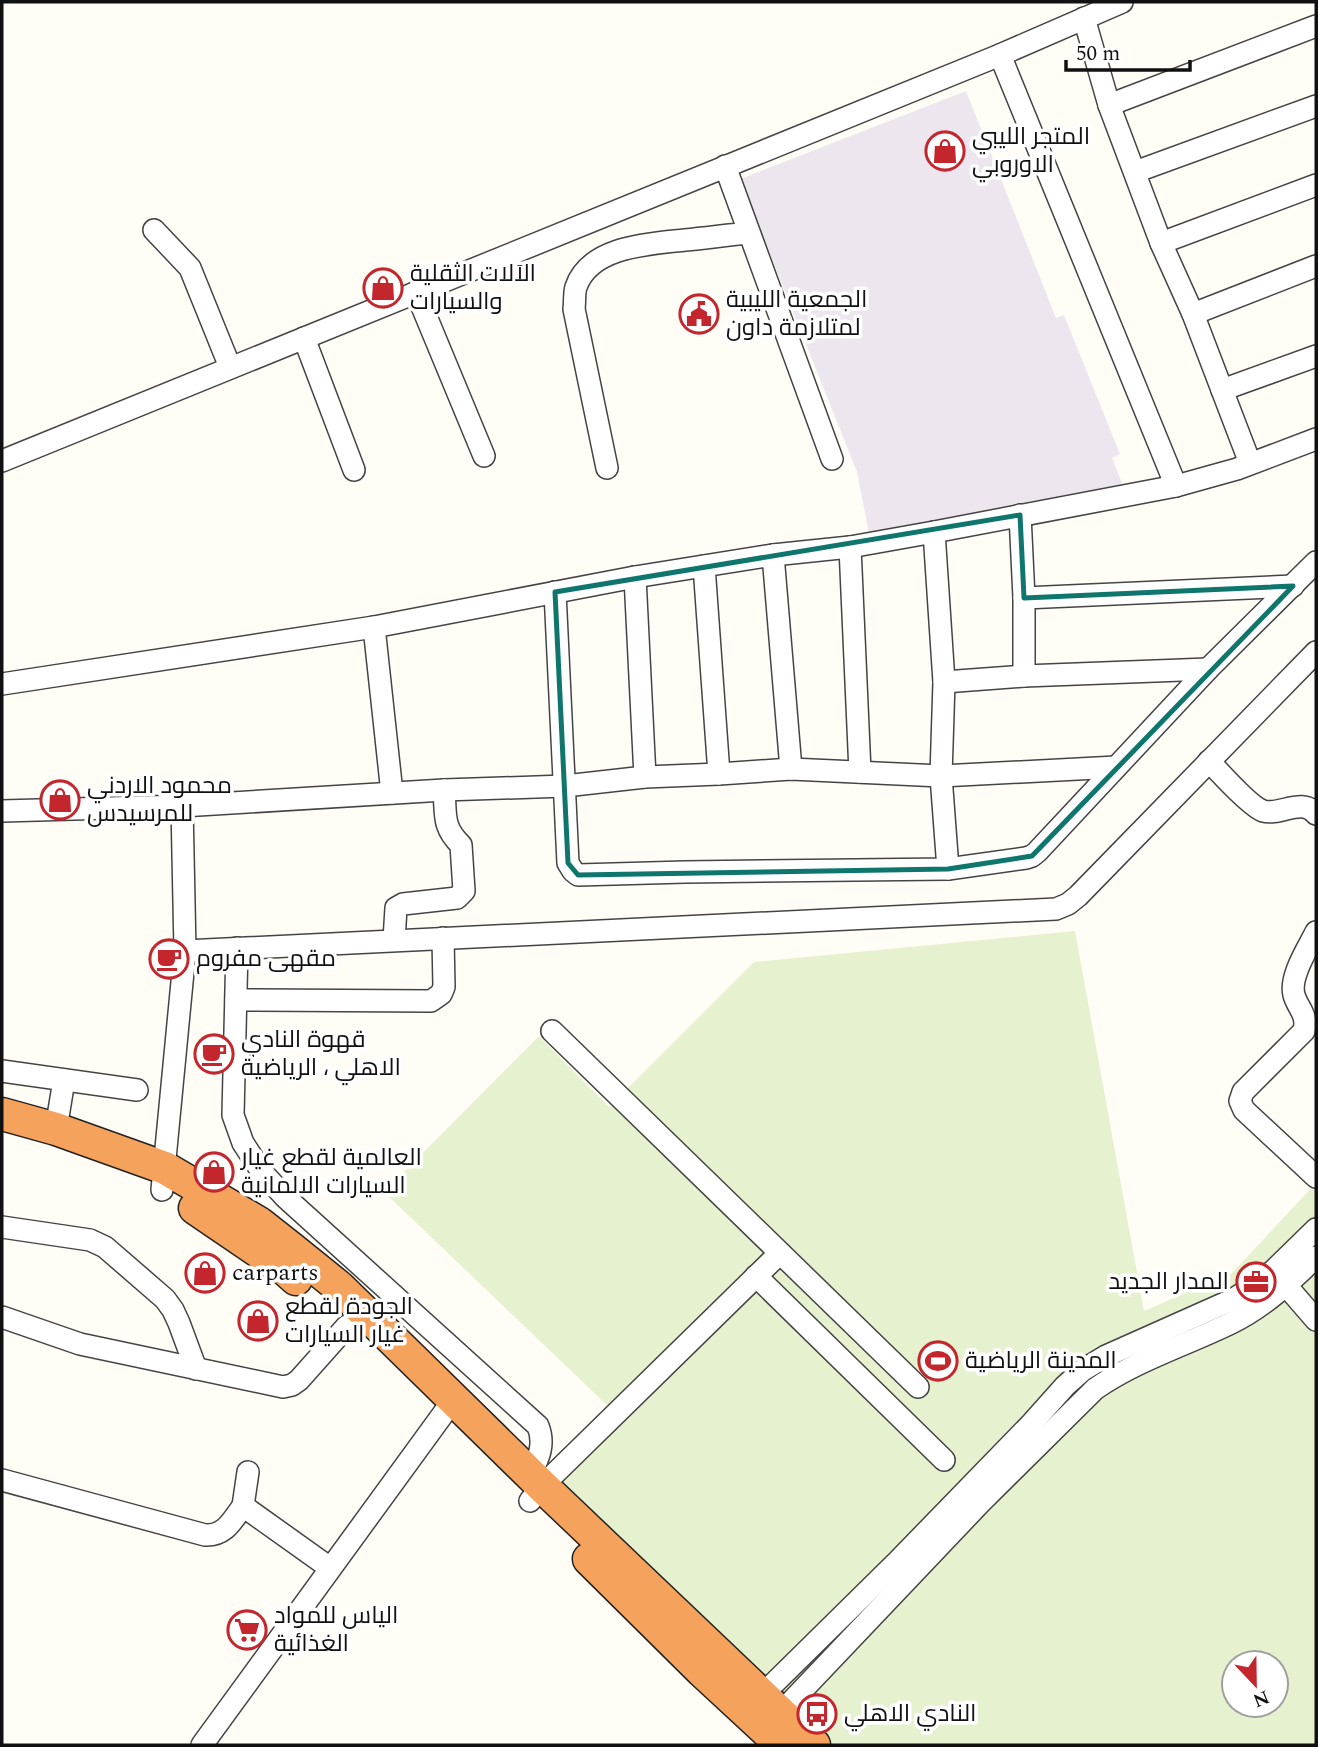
<svg xmlns="http://www.w3.org/2000/svg" width="1318" height="1747" font-family="Spectral,Cairo,serif">
<rect width="100%" height="100%" fill="#fffdf5"/>
<path fill="#eee6ef" d="M966 91 1056 318 1064 315 1120 454 1112 458 1124 488 870 538 857 472 740 179Z"/>
<path fill="#e6f2cf" fill-rule="evenodd" d="M1075 931 1144 1311 1232 1273 1316 1183V1745H830L547 1471 612 1410 384 1192 539 1036 609 1107 754 962ZM1234 1663H1276V1705H1234Z"/>
<g fill="none" stroke-linecap="round" stroke-linejoin="round">
<g stroke="#444" stroke-width="24">
<g id="minor">
<path d="M1084 18 1109 105 1161 243 1193 314 1250 463"/>
<path d="M1000 55 1176 486"/>
<path d="M1109 105 1316 26"/>
<path d="M725 166 832 459"/>
<path d="M1135 172 1316 106"/>
<path d="M154 230 190 268 230 367"/>
<path d="M1161 243 1316 185"/>
<path d="M416 292 484 456"/>
<path d="M1193 314 1316 266"/>
<path d="M304 338 354 470"/>
<path d="M1222 390 1316 356"/>
<path d="M2 461 1000 55 1122 2"/>
<path d="M607 468 574 309C575 302 574 293 576 287 590 246 649 244 685 240 706 238 728 235 749 233"/>
<path d="M1020 515 1024 598V676"/>
<path d="M934 532 944 682 941 776 948 869"/>
<path d="M850 547 860 772"/>
<path d="M773 555 791 769"/>
<path d="M704 566 719 774"/>
<path d="M635 577 645 777"/>
<path d="M555 592 568 863 573 871 578 875 685 872 948 869 1026 858 1032 856 1037 852 1208 669 1316 562"/>
<path d="M1024 598 1293 586"/>
<path d="M374 627 392 793"/>
<path d="M944 682 1024 676 1208 669"/>
<path d="M2 684 374 627 635 577 773 555 850 547 934 532 1176 486 1237 469 1316 439"/>
<path d="M1209 761C1219 772 1251 807 1263 811 1280 816 1302 797 1316 814"/>
<path d="M2 811 182 806 444 790 565 786 645 777 719 774 791 769 941 776 1116 767"/>
<path d="M1316 932C1308 948 1289 977 1294 995 1298 1009 1308 1014 1304 1031L1243 1092 1240 1101 1244 1110 1316 1177"/>
<path d="M394 940 396 908 403 904 457 898 464 891 461 845C442 827 446 814 444 790"/>
<path d="M237 948 233 1115 243 1143 262 1172 285 1197 538 1426C545 1444 539 1457 531 1474"/>
<path d="M185 951 1056 909 1068 904 1078 896 1316 652"/>
<path d="M236 1000 431 1001 441 994 444 987 443 938"/>
<path d="M552 1031 918 1387"/>
<path d="M2 1071 137 1090"/>
<path d="M56 1129 64 1080"/>
<path d="M162 1190 185 951 182 806"/>
<path d="M2 1227 90 1240 105 1247 165 1299 173 1310 179 1323 196 1369"/>
<path d="M1277 1275 1316 1320"/>
<path d="M756 1276 944 1460"/>
<path d="M2 1317 80 1344 283 1387 292 1385 299 1380 347 1326"/>
<path d="M2 1480 205 1535C225 1536 232 1521 243 1506L330 1568"/>
<path d="M530 1501 542 1486 780 1253"/>
<path d="M243 1506 248 1472"/>
<path d="M754 1703 898 1561 1032 1423 1065 1386 1083 1370 1106 1356 1234 1299 1255 1285 1273 1271 1316 1229"/>
<path d="M772 1722 980 1503 1095 1389C1137 1360 1186 1345 1231 1323 1264 1307 1290 1282 1316 1257"/>
<path d="M202 1745 454 1399"/>
</g>
</g>
<g stroke="#222" stroke-width="35">
<g id="highway">
<path d="M2 1114 56 1129 165 1168 259 1223 292 1249 339 1287 542 1486 814 1745"/>
<path d="M195 1208 286 1270 296 1279"/>
<path d="M589 1559 702 1671 782 1745"/>
</g>
</g>
<use href="#minor" stroke="#fff" stroke-width="21"/>
<use href="#highway" stroke="#f5a25d" stroke-width="32"/>
</g>
<path fill="none" stroke="#0f766e" stroke-width="5" stroke-linejoin="round" d="M1020 515 1024 598 1293 586 1032 856 948 869 578 875 568 863 555 592Z"/>
<defs>
<g id="shop-ring" transform="scale(2.0125)"><circle r="9.5" fill="#fff" stroke="#c4262e" stroke-width="1.5"/><path d="M-5-2.5h2.3a2.7 3.5 0 0 1 5.4 0H5L5.5 6h-11ZM-1.5-2.5h3a1.5 2.3 0 0 0-3 0Z" fill="#c4262e"/></g>
<g id="civic-ring" transform="scale(2.0125)"><circle r="9.5" fill="#fff" stroke="#c4262e" stroke-width="1.5"/><path d="M-.6-6.5H3V-4.5H.6V-3L4-1V1h2V6H-6V1h2V-1L-.6-3ZM-1.2 2.5V6h2.4V2.5Z" fill="#c4262e"/></g>
<g id="cafe-ring" transform="scale(2.0125)"><circle r="9.5" fill="#fff" stroke="#c4262e" stroke-width="1.5"/><path d="M-5.5-4.5H6V0H3Q3 3.5 0 3.5H-2.5Q-5.5 3.5-5.5 0ZM3-3.2v2h1.7v-2ZM-6 4.5H4V6H-6Z" fill="#c4262e"/></g>
<g id="office-ring" transform="scale(2.0125)"><circle r="9.5" fill="#fff" stroke="#c4262e" stroke-width="1.5"/><path d="M-6-3h4V-5.5h4V-3h4V5H-6ZM-1-4.5V-3h2v-1.5ZM-6 0V1H6V0Z" fill="#c4262e"/></g>
<g id="stadium-ring" transform="scale(2.0125)"><circle r="9.5" fill="#fff" stroke="#c4262e" stroke-width="1.5"/><path d="M0-5a6.5 5 0 1 0 0 10a6.5 5 0 1 0 0-10ZM-3.5-1.8h7v3.6h-7Z" fill="#c4262e"/></g>
<g id="supermarket-ring" transform="scale(2.0125)"><circle r="9.5" fill="#fff" stroke="#c4262e" stroke-width="1.5"/><path d="M-6-5.5h2.5l.6 2H6L4.5 2H-2.5L-4.4-4H-6ZM-1.5 3.2a1.3 1.3 0 1 0 .1 0ZM3 3.2a1.3 1.3 0 1 0 .1 0Z" fill="#c4262e"/></g>
<g id="bus-ring" transform="scale(2.0125)"><circle r="9.5" fill="#fff" stroke="#c4262e" stroke-width="1.5"/><path d="M-5-6H5V4H4V6H2V4H-2V6H-4V4H-5ZM-3.5-4V0h7V-4ZM-3.5 1.2v1.5H-2V1.2ZM2 1.2v1.5H3.5V1.2Z" fill="#c4262e"/></g>
</defs>
<g fill-rule="evenodd">
<use href="#shop-ring" x="945" y="151"/>
<use href="#shop-ring" x="383" y="288"/>
<use href="#civic-ring" x="699" y="314"/>
<use href="#shop-ring" x="60" y="800"/>
<use href="#cafe-ring" x="169" y="959"/>
<use href="#cafe-ring" x="214" y="1054"/>
<use href="#shop-ring" x="214" y="1172"/>
<use href="#shop-ring" x="205" y="1273"/>
<use href="#office-ring" x="1256" y="1282"/>
<use href="#shop-ring" x="258" y="1321"/>
<use href="#stadium-ring" x="938" y="1361"/>
<use href="#supermarket-ring" x="247" y="1630"/>
<use href="#bus-ring" x="817" y="1714"/>
</g>
<g text-anchor="middle" dominant-baseline="central" stroke-width="7" stroke-linejoin="round" paint-order="stroke">
<g font-size="24" fill="#111" stroke="#fff" text-anchor="start">
<text x="972" y="137">المتجر الليبي<tspan x="972" dy="28">الاوروبي</tspan></text>
<text x="410" y="274">الاَلات الثقلية<tspan x="410" dy="28">والسيارات</tspan></text>
<text x="726" y="300">الجمعية الليبية<tspan x="726" dy="28">لمتلازمة داون</tspan></text>
<text x="87" y="786">محمود الاردني<tspan x="87" dy="28">للمرسيدس</tspan></text>
<text x="196" y="959">مقهى مفروم</text>
<text x="241" y="1040">قهوة النادي<tspan x="241" dy="28">الاهلي ، الرياضية</tspan></text>
<text x="241" y="1158">العالمية لقطع غيار<tspan x="241" dy="28">السيارات الالمانية</tspan></text>
<text x="232" y="1273">carparts</text>
<text x="1229" y="1282" text-anchor="end">المدار الجديد</text>
<text x="285" y="1307">الجودة لقطع<tspan x="285" dy="28">غيار السيارات</tspan></text>
<text x="965" y="1361">المدينة الرياضية</text>
<text x="274" y="1616">الياس للمواد<tspan x="274" dy="28">الغذائية</tspan></text>
<text x="844" y="1714">النادي الاهلي</text>
</g>
</g>
<rect width="1318" height="1747" fill="none" stroke="#111111" stroke-width="7"/>
<g transform="translate(1255 1684) rotate(158)"><circle r="33" fill="#ffffff" stroke="#a0a0a0" stroke-width="2"/>
<path d="M0-5L12 26L0 18L-12 26Z" fill="#c4262e"/>
<text y="-10" font-size="19" font-weight="bold" text-anchor="middle" fill="#111111">N</text>
</g>
<path d="M1066 60v10h124v-10" fill="none" stroke="#111111" stroke-width="3.5"/>
<text x="1076" y="60" font-size="21" fill="#111111" stroke="#ffffff" stroke-width="5" paint-order="stroke">50 m</text>
</svg>
